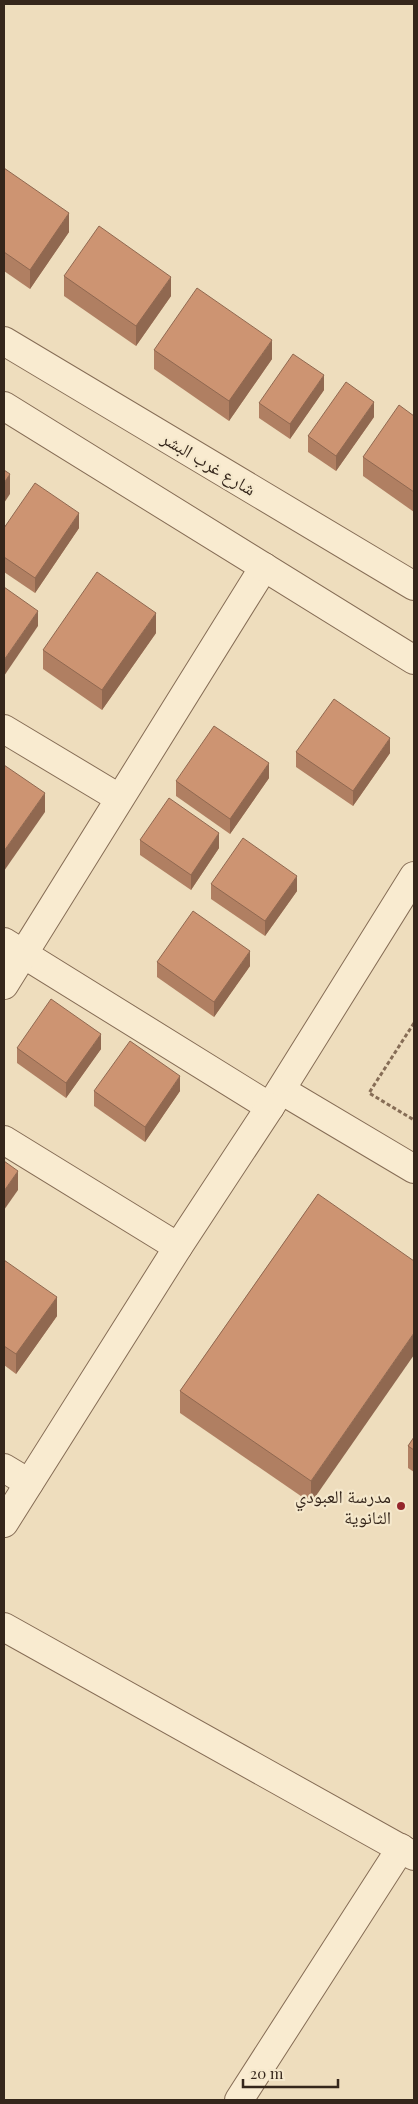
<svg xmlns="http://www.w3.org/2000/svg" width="418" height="2104" font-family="'Playfair Display','Noto Naskh Arabic',serif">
<rect width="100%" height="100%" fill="#eeddbd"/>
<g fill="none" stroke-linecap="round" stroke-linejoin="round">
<g stroke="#866d56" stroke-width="30">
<g id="minor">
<path d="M4 729 119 798"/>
<path d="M4 942 270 1107 414 876"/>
<path d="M4 985 264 567"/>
<path d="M281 1090 414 1169"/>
<path d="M4 1140 178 1247"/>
<path d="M4 1468 29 1483"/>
<path d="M4 1523 178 1247 270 1107"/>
<path d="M4 1627 414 1856"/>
<path d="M239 2100 401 1848"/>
</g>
</g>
<g stroke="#866d56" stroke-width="30">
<g id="tertiary">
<path d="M4 341 414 586"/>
<path d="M4 406 414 660"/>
</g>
</g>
<path stroke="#866d56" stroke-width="3" stroke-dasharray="4 2.5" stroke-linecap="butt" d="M414 1023 369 1093 414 1120"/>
<use href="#minor" stroke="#f9ebd0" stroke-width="28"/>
<use href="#tertiary" stroke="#f9ebd0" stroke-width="28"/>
</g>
<g fill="#b07f62">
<path d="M4 168 69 232 30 289 4 271Z"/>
<path d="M64 276 171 296 136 346 64 296Z"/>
<path d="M154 350 272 359 229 421 154 369Z"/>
<path d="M324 390 290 439 259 418V403Z"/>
<path d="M414 416V512L363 476V457Z"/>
<path d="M374 417 336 471 308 452V436Z"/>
<path d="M4 528H79L35 593 4 572Z"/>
<path d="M156 633 102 710 43 669V650Z"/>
<path d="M296 752 390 753 353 806 296 767Z"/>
<path d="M269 778 230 834 176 796V781Z"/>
<path d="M140 840 219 848 191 890 140 855Z"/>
<path d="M211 884 297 891 265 936 211 899Z"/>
<path d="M157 962 250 966 214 1017 157 977Z"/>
<path d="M17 1048 101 1049 66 1098 17 1063Z"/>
<path d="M94 1091H180L145 1142 94 1106Z"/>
<path d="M318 1194 311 1503 180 1413V1391Z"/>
<path d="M4 1260 57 1316 16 1374 4 1365Z"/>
<path d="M414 1437V1472L408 1468V1446Z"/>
</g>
<g fill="#906850">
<path d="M69 213V232L30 289V270Z"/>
<path d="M171 277V296L136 346V326Z"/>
<path d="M272 340V359L229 421V401Z"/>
<path d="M324 375V390L290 439V424Z"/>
<path d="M374 402V417L336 471V456Z"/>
<path d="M10 474V494L4 503V483Z"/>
<path d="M79 513V528L35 593V578Z"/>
<path d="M38 611V626L4 676V660Z"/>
<path d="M156 613V633L102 710V690Z"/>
<path d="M390 738V753L353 806V791Z"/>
<path d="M269 763V778L230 834V819Z"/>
<path d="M45 793V812L4 871V851Z"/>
<path d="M219 833V848L191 890V875Z"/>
<path d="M297 876V891L265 936V921Z"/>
<path d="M250 951V966L214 1017V1002Z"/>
<path d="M101 1034V1049L66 1098V1083Z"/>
<path d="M180 1076V1091L145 1142V1127Z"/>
<path d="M18 1171V1190L4 1210V1191Z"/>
<path d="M57 1297V1316L16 1374V1354Z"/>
<path d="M414 1333V1355L311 1503V1481Z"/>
</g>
<g fill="#cd9472" stroke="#906850">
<path d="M4 168 69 213 30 270 4 252Z"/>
<path d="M99 226 171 277 136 326 64 276Z"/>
<path d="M197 288 272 340 229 401 154 350Z"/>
<path d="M293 354 324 375 290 424 259 403Z"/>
<path d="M346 382 374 402 336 456 308 436Z"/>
<path d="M399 405 414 416V492L363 457Z"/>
<path d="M4 470 10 474 4 483Z"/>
<path d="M35 483 79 513 35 578 4 557V528Z"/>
<path d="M97 572 156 613 102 690 43 650Z"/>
<path d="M4 587 38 611 4 660Z"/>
<path d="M334 699 390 738 353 791 296 752Z"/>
<path d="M214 726 269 763 230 819 176 781Z"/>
<path d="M4 765 45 793 4 851Z"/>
<path d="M169 798 219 833 191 875 140 840Z"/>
<path d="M243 838 297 876 265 921 211 884Z"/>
<path d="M193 911 250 951 214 1002 157 962Z"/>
<path d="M51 999 101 1034 66 1083 17 1048Z"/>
<path d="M130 1041 180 1076 145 1127 94 1091Z"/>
<path d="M4 1161 18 1171 4 1191Z"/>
<path d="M318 1194 414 1261V1333L311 1481 180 1391Z"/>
<path d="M4 1260 57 1297 16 1354 4 1346Z"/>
<path d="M414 1437V1450L408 1446Z"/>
</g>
<circle fill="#95262c" stroke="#f5e8cc" stroke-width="2" cx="401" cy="1506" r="5"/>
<g text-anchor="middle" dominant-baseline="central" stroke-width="4.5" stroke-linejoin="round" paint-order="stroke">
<g font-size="18" fill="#35261b" stroke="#f5e8cc">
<text transform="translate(209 463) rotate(31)">شارع غرب البشر</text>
</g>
<g font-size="18" fill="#35261b" stroke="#f5e8cc" text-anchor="end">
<text x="391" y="1496">مدرسة العبودي<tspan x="391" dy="21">الثانوية</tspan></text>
</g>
</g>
<rect width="418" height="2104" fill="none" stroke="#35261b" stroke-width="10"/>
<path d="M243 2079v8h95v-8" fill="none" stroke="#35261b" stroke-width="2.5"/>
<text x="250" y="2079" font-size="15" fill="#35261b" stroke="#f5e8cc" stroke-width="4" paint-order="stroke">20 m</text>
</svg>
